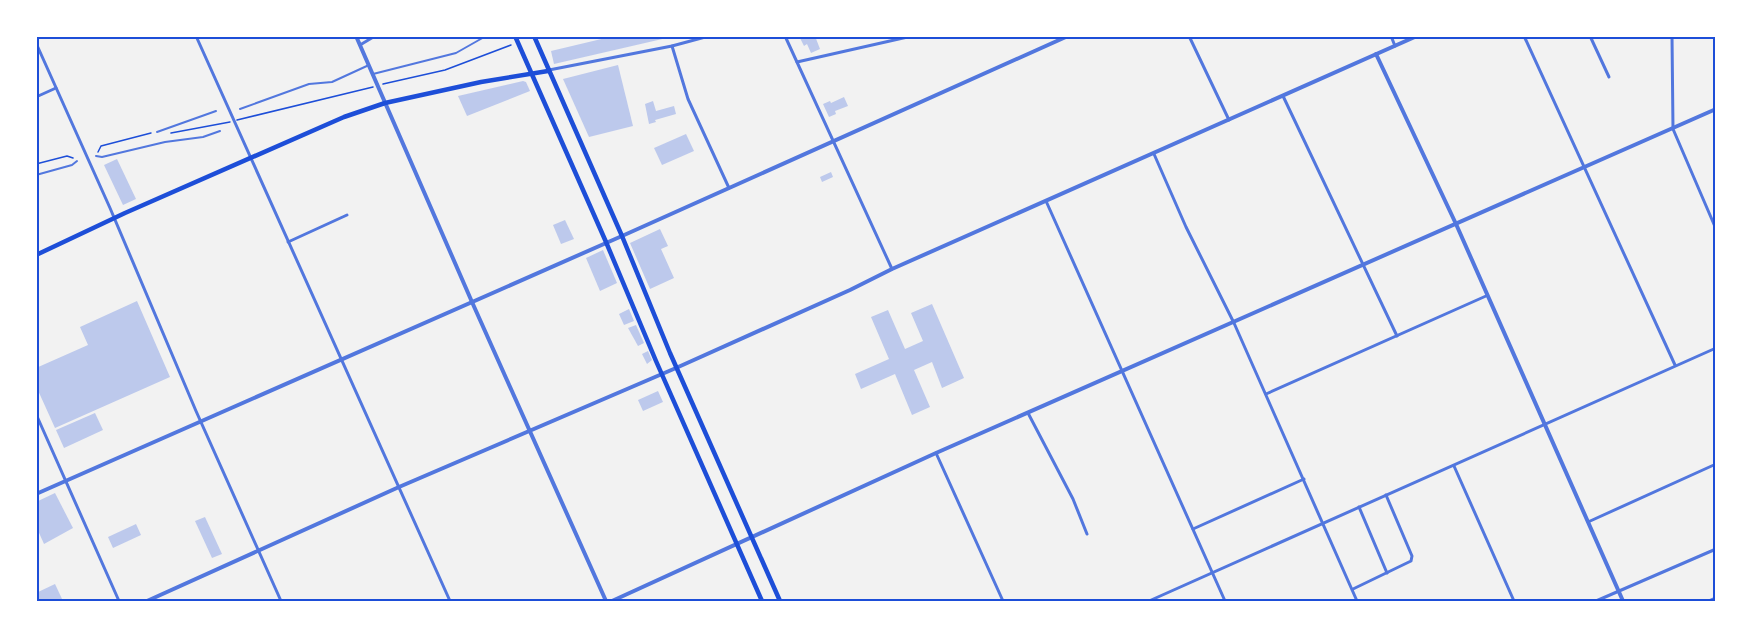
<svg xmlns="http://www.w3.org/2000/svg" width="1752" height="637" font-family="'Space Grotesk',sans-serif">
<rect width="100%" height="100%" fill="#f2f2f2"/>
<g fill="#bdc9ec">
<path d="M614 36 671 37 554 64 551 51Z"/>
<path d="M803 36H815L820 49 811 53 807 44 804 46 800 38Z"/>
<path d="M618 65 633 126 589 137 563 79Z"/>
<path d="M523 81 526 82 530 91 467 116 458 96Z"/>
<path d="M844 97 848 106 835 111 836 114 829 117 823 104 830 101 831 103Z"/>
<path d="M653 101 656 111 674 106 676 114 655 120 656 122 649 124 645 104Z"/>
<path d="M686 134 694 151 662 165 654 148Z"/>
<path d="M117 159 136 199 123 205 104 165Z"/>
<path d="M831 172 833 177 822 182 820 177Z"/>
<path d="M565 220 574 239 561 244 553 225Z"/>
<path d="M660 229 668 246 661 249 674 278 650 289 630 243Z"/>
<path d="M603 250 617 283 600 291 586 258Z"/>
<path d="M137 301 170 377 55 428 36 386V368L88 345 80 327Z"/>
<path d="M932 304 964 378 942 388 932 362 914 370 930 407 912 415 895 374 861 389 855 374 889 359 871 317 888 310 905 349 923 341 911 313Z"/>
<path d="M629 309 634 321 624 325 619 314Z"/>
<path d="M636 325 644 343 638 346 628 328Z"/>
<path d="M648 351 652 360 647 364 642 354Z"/>
<path d="M658 391 663 402 643 411 638 400Z"/>
<path d="M95 413 103 430 64 448 56 430Z"/>
<path d="M55 493 73 528 44 544 36 526V502Z"/>
<path d="M205 517 222 554 212 558 195 521Z"/>
<path d="M136 524 141 535 113 548 108 537Z"/>
<path d="M55 584 63 601H36V593Z"/>
</g>
<g fill="none" stroke-linecap="round" stroke-linejoin="round">
<g stroke="#1d4ed8" stroke-width="1.5">
<path d="M383 84 445 70 511 45"/>
<path d="M237 120 373 87"/>
<path d="M171 133 230 122"/>
<path d="M98 152 101 146 151 133"/>
<path d="M36 164 67 156 73 158"/>
</g>
<g stroke="#5277de" stroke-width="2">
<path d="M373 74 456 53 486 36"/>
<path d="M240 109 309 84 332 82 369 65"/>
<path d="M157 132 216 111"/>
<path d="M96 156 102 157 165 142 203 137 220 131"/>
<path d="M36 175 72 165 77 161"/>
</g>
<g stroke="#5277de" stroke-width="3">
<path d="M196 36 450 601"/>
<path d="M785 36 892 269"/>
<path d="M1189 36 1229 120"/>
<path d="M1391 36 1395 46"/>
<path d="M1524 36 1675 365"/>
<path d="M1590 36 1609 77"/>
<path d="M1672 36 1673 129 1716 229"/>
<path d="M36 43 110 208 196 411 281 601"/>
<path d="M360 45 375 36"/>
<path d="M672 46 688 99 729 188"/>
<path d="M797 62 912 36"/>
<path d="M549 70 672 46 709 36"/>
<path d="M1283 96 1397 336"/>
<path d="M36 97 56 88"/>
<path d="M1154 154 1186 227 1234 323 1357 601"/>
<path d="M1046 201 1225 601"/>
<path d="M288 242 347 215"/>
<path d="M1266 394 1486 296"/>
<path d="M1028 413 1073 499 1087 534"/>
<path d="M36 414 119 601"/>
<path d="M936 453 1003 601"/>
<path d="M1454 466 1514 601"/>
<path d="M1359 507 1387 573"/>
<path d="M1588 522 1716 464"/>
<path d="M1193 529 1304 479"/>
<path d="M1353 589 1411 561 1412 556 1386 495"/>
<path d="M1149 601 1716 348"/>
<path d="M1596 601 1716 549"/>
<path d="M1709 601 1716 598"/>
</g>
<g stroke="#5277de" stroke-width="4">
<path d="M356 36 472 302 606 601"/>
<path d="M1376 54 1456 224 1623 601"/>
<path d="M36 494 622 236 1068 36"/>
<path d="M147 601 399 487 676 368 850 290 892 269 1417 36"/>
<path d="M612 601 936 453 1716 109"/>
</g>
<g stroke="#1d4ed8" stroke-width="4.5">
<path d="M515 36 606 242 656 361 762 601"/>
<path d="M534 36 622 236 670 353 780 601"/>
<path d="M36 255 125 213 344 117 385 103 481 82 548 71"/>
</g>
</g>
<rect width="1752" height="637" fill="none" stroke="#ffffff" stroke-width="75"/>
<rect x="38" y="38" width="1676" height="562" fill="none" stroke="#1d4ed8" stroke-width="2"/>
</svg>
